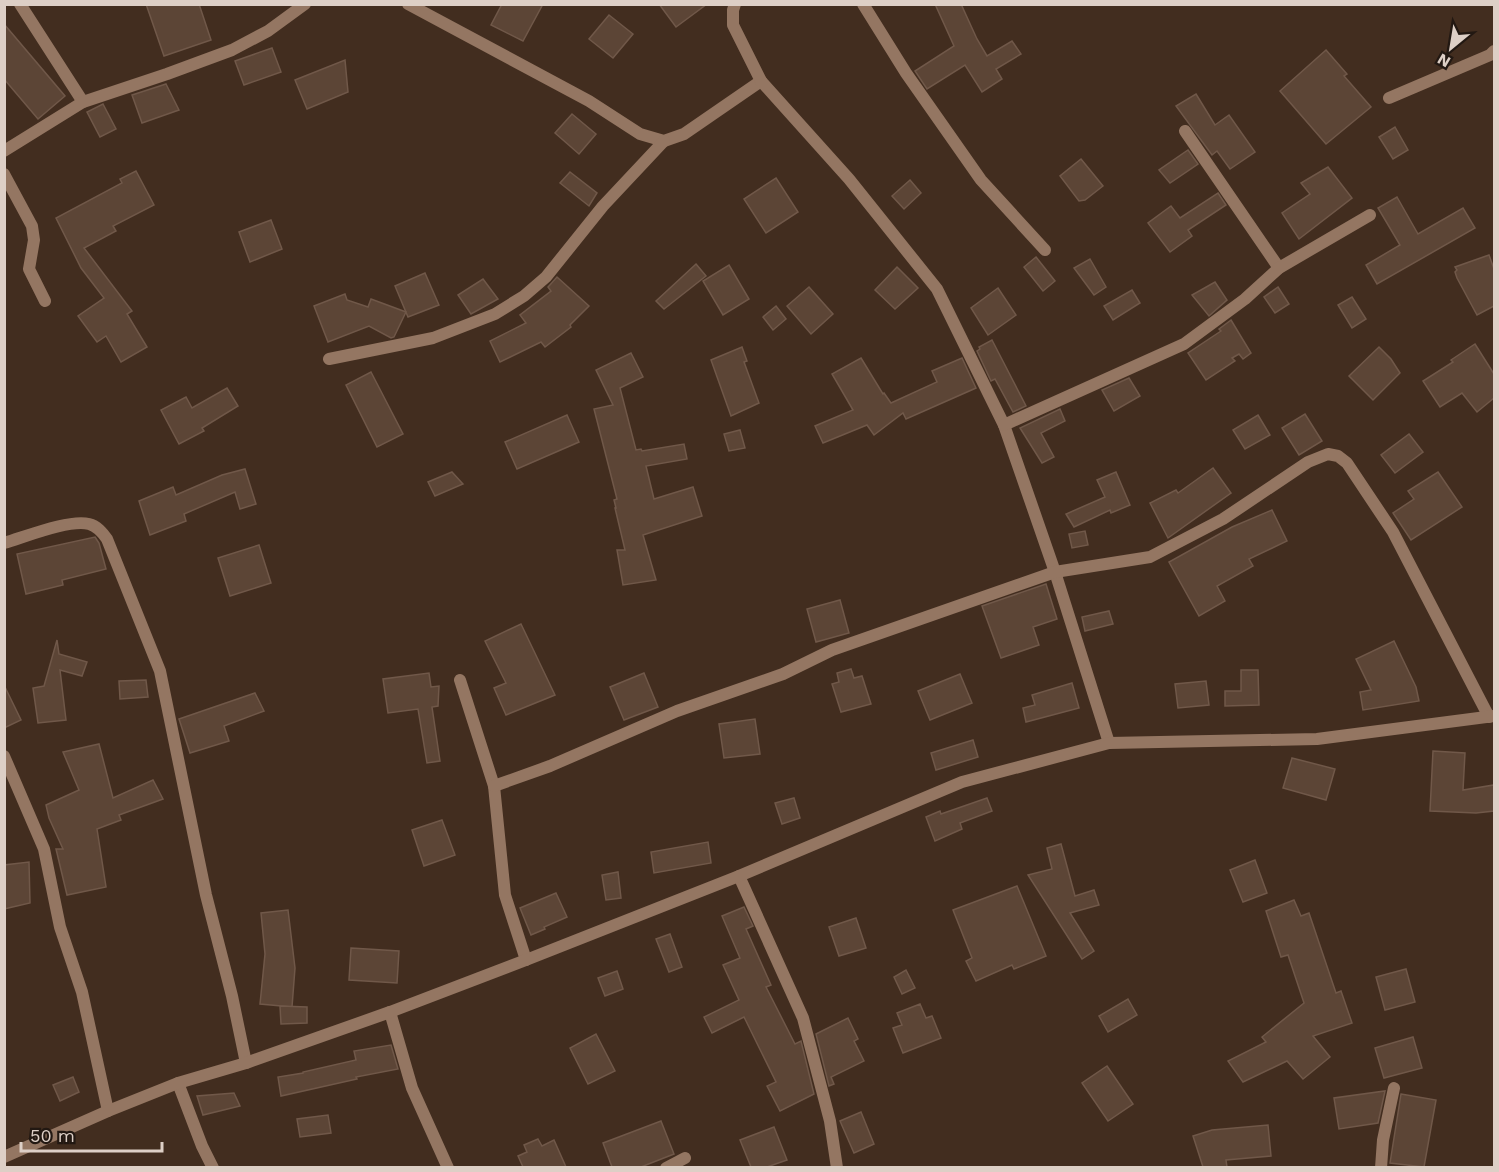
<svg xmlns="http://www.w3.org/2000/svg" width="1499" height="1172" font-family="'Work Sans',sans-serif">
<rect width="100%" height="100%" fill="#422d1f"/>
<g fill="#5c4536" stroke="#705849" stroke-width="1.5">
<path d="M146 4H199L211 40 164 56Z"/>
<path d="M502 4H543L523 41 491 25Z"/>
<path d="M659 4H707L676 27Z"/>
<path d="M935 4H961L977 39 987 56 1012 41 1021 54 996 69 1002 79 982 92 965 65 927 89 915 71 954 46Z"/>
<path d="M609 15 633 34 613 58 589 39Z"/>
<path d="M4 24 65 96 38 119 4 79Z"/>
<path d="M272 48 281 72 244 85 235 61Z"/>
<path d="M1326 50 1347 74 1344 76 1371 107 1326 144 1280 91Z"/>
<path d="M345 60 348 92 307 109 295 80Z"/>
<path d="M166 84 179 110 142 123 132 95Z"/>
<path d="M1196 94 1215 125 1229 115 1255 152 1230 169 1217 151 1212 155 1176 106Z"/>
<path d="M103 104 116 129 100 137 87 112Z"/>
<path d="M572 114 596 134 579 154 555 133Z"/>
<path d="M1395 127 1408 150 1393 159 1379 137Z"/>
<path d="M1188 150 1198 164 1170 183 1159 170Z"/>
<path d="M1081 159 1103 186 1085 200 1079 201 1060 176Z"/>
<path d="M1328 167 1352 198 1299 239 1282 213 1310 194 1301 183Z"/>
<path d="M136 171 154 205 113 226 116 231 84 248 132 311 127 314 147 347 121 362 106 336 97 342 78 316 104 298 81 268 56 218 122 183 120 179Z"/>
<path d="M570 172 597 193 589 206 560 183Z"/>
<path d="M776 178 798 212 766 233 744 199Z"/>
<path d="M910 180 921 193 904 209 892 196Z"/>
<path d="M1218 193 1226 205 1188 230 1192 236 1170 252 1148 223 1171 206 1180 218Z"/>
<path d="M1397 197 1418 234 1463 208 1475 228 1377 284 1366 265 1400 245 1378 208Z"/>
<path d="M271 220 282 249 250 262 239 232Z"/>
<path d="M1489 255 1494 269V306L1477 315 1457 278 1455 272 1457 270 1455 267Z"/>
<path d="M1036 257 1055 281 1043 291 1024 267Z"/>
<path d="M1090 259 1106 287 1094 295 1074 268Z"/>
<path d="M696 264 706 276 664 309 656 301Z"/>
<path d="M729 265 749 299 723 315 703 281Z"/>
<path d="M897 267 918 288 895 309 875 290Z"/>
<path d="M425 273 439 305 408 317 395 286Z"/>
<path d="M557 277 589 306 570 325 571 327 545 347 541 342 500 362 490 341 526 323 520 315 551 291 548 287Z"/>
<path d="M483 279 498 299 471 314 458 295Z"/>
<path d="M1215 282 1227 300 1209 316 1192 295Z"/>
<path d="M809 287 833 314 811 334 787 306Z"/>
<path d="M1278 287 1289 304 1275 313 1264 297Z"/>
<path d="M998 288 1016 315 988 335 971 308Z"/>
<path d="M1132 290 1140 303 1113 320 1104 306Z"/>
<path d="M345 294 347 300 368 307 371 299 406 312 394 337 391 338 369 326 328 342 314 306Z"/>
<path d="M1352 297 1366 319 1352 328 1338 305Z"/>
<path d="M776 306 786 319 773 330 763 317Z"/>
<path d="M1231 320 1251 353 1243 359 1239 354 1232 358 1235 361 1206 380 1188 353 1221 331 1219 329Z"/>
<path d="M992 340 1026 406 1013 412 995 379 991 381 977 351 980 349 979 347Z"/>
<path d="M1475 344 1494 374V398L1477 412 1462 393 1440 407 1423 381 1453 362 1451 360Z"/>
<path d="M742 347 747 361 744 362 759 403 731 416 711 360Z"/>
<path d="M1379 347 1391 359 1400 373 1373 400 1349 376Z"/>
<path d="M631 353 643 377 620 388 636 450 641 449 642 451 684 444 687 459 646 466 654 499 693 487 702 516 643 535 656 580 623 585 617 550H625L615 508H616L614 500 617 499 594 409 613 405 596 370Z"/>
<path d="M861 358 883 394 884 393 891 403 937 382 932 371 962 358 976 388 906 419 903 413 874 435 867 425 823 443 815 426 853 410 832 374Z"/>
<path d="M371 372 403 434 377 447 346 385Z"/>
<path d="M1129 378 1140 396 1114 411 1102 390Z"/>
<path d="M227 388 238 406 202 428 204 431 179 444 161 410 186 397 192 408Z"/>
<path d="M1060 409 1065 421 1041 433 1054 457 1042 463 1020 428Z"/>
<path d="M1305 414 1322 441 1299 455 1282 428Z"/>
<path d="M567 415 579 442 517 469 505 442Z"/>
<path d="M1258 415 1270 435 1245 449 1233 430Z"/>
<path d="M740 430 745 448 729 451 724 434Z"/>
<path d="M1409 434 1423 452 1395 473 1381 455Z"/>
<path d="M1213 468 1231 493 1168 538 1150 503 1176 490 1178 493Z"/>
<path d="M245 469 256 504 240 509 235 492 184 514 186 521 150 535 139 501 173 487 176 495 222 475Z"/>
<path d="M452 472 463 484 435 496 428 482Z"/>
<path d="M1116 472 1130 505 1111 513 1110 510 1074 527 1066 514 1105 497 1097 480Z"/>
<path d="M1438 472 1462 507 1411 540 1393 513 1414 499 1408 491Z"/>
<path d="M1272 510 1287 541 1249 559 1253 566 1217 586 1225 601 1199 616 1169 562 1232 527Z"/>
<path d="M1085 531 1088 545 1072 548 1069 534Z"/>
<path d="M95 537 99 543 106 569 62 580 63 585 26 594 17 554Z"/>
<path d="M259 545 271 583 230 596 218 558Z"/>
<path d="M1046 584 1057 619 1033 627 1039 645 1001 658 982 606Z"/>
<path d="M840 600 849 633 816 642 807 609Z"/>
<path d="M1109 611 1113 624 1085 631 1082 617Z"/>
<path d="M521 624 555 695 506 715 494 688 506 683 485 641Z"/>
<path d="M57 640 59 654 87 662 82 676 60 670 66 720 38 723 33 688 44 686Z"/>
<path d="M1394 641 1416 687 1419 701 1363 710 1360 692 1371 690 1356 659Z"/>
<path d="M851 669 854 678 862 676 871 704 841 712 832 684 839 682 837 673Z"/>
<path d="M1241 670H1258L1259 705 1225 706V691H1241Z"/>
<path d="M429 673 431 687 439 686 438 706 432 707 440 761 427 763 418 709 388 713 383 679Z"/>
<path d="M644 673 658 707 624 720 610 687Z"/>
<path d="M960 674 972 703 930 720 918 691Z"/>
<path d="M146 680 148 697 120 699 119 681Z"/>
<path d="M1206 681 1209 705 1178 708 1175 684Z"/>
<path d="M1072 683 1079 708 1026 722 1023 708 1035 705 1032 695Z"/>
<path d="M4 685 21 720 4 728Z"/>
<path d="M255 693 264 711 224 726 229 741 190 753 179 719Z"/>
<path d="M755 719 760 754 724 758 719 724Z"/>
<path d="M973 740 978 757 936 770 931 753Z"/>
<path d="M99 744 113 798 153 780 163 799 119 815 121 820 97 829 106 887 67 895 56 849H63L49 818 46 805 79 790 63 752Z"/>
<path d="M1433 751 1465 753 1463 790 1494 785V811L1476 813 1430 811Z"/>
<path d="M1292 758 1335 769 1326 800 1283 788Z"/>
<path d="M794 798 800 818 782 824 775 803Z"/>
<path d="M987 798 992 811 960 823 962 829 935 841 926 817 940 811 941 814Z"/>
<path d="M442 820 455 855 424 866 412 830Z"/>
<path d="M708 842 711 863 654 873 651 852Z"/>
<path d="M1061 844 1075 896 1094 890 1099 905 1070 913 1094 951 1082 959 1028 875 1052 869 1047 848Z"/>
<path d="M1255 860 1267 893 1243 902 1230 870Z"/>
<path d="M29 862 30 903 4 909V865Z"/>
<path d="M618 872 621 898 606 900 602 875Z"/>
<path d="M1017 886 1046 956 1014 969 1012 965 976 981 966 961 972 958 953 910Z"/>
<path d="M556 893 567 917 544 927 545 929 531 935 520 908Z"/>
<path d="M1294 900 1301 916 1309 913 1336 993 1341 991 1352 1023 1313 1036 1330 1057 1303 1079 1287 1061 1243 1082 1228 1061 1266 1042 1262 1037 1304 1003 1288 955 1281 957 1266 911Z"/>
<path d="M744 907 753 926 746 929 771 985 766 987 795 1044 801 1041 814 1094 780 1111 767 1086 776 1082 744 1017 712 1033 704 1017 739 1000 723 965 740 958 722 916Z"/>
<path d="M288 910 295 968 292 1007 260 1004 265 954 261 913Z"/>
<path d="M856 918 866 948 839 956 829 927Z"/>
<path d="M670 934 682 967 669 972 656 939Z"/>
<path d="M351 948 399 951 397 983 349 980Z"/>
<path d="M1406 969 1415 1002 1385 1010 1376 977Z"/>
<path d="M906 970 915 988 902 994 894 977Z"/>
<path d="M617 971 623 989 605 996 598 978Z"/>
<path d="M1128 999 1137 1015 1108 1032 1099 1016Z"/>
<path d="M920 1004 926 1018 932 1016 941 1038 903 1053 893 1028 902 1025 897 1013Z"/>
<path d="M280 1006 307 1007V1023L281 1024Z"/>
<path d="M848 1018 858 1039 854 1041 864 1061 831 1077 834 1084 829 1086 816 1034Z"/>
<path d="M596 1034 615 1071 588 1084 570 1048Z"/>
<path d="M1413 1037 1422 1068 1384 1078 1375 1048Z"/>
<path d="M391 1045 398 1069 356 1077 357 1079 281 1096 278 1077 303 1073V1072L356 1060 354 1051Z"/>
<path d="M1107 1066 1133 1104 1108 1121 1082 1083Z"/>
<path d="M73 1077 79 1092 60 1101 53 1085Z"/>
<path d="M1385 1091 1378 1123 1339 1129 1334 1098Z"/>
<path d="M234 1093 240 1106 203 1115 197 1096Z"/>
<path d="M1401 1094 1436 1100 1424 1167 1390 1163Z"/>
<path d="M861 1112 874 1144 854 1153 840 1121Z"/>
<path d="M328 1115 331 1133 300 1137 297 1119Z"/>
<path d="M661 1121 674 1154 641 1167H612L603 1143Z"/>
<path d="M1268 1125 1271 1156 1226 1160 1227 1167H1203L1193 1136 1212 1130Z"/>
<path d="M774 1127 787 1160 767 1167H751L740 1140Z"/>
<path d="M538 1139 542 1146 554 1140 566 1167H523L518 1156 527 1152 524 1145Z"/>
</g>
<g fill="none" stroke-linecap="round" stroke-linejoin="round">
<g stroke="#947662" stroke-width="12">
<path d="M20 4 83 102"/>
<path d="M408 4 589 101 640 134 664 141 684 134 761 81"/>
<path d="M735 4 733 10V25L761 81 849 179 937 289 1004 425 1055 572 1109 743"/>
<path d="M863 4 906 73 981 180 1045 250"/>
<path d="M1389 98 1490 55 1494 51"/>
<path d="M1185 131 1279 268"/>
<path d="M4 151 83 102 167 74 232 50 268 31 305 4"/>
<path d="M4 174 32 226 34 240 29 269 45 301"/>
<path d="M329 359 433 338 495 314 524 296 546 277 603 206 664 141"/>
<path d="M1004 425 1184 344 1245 299 1279 268 1370 215"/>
<path d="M4 543C25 537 69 519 89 524 97 526 102 532 107 539L160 671 206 895 232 996 246 1063"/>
<path d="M460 680 494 786 505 895 526 960"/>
<path d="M4 756 44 849 60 927 82 992 108 1111"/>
<path d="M494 786 550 766 677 711 783 674 832 650 1055 572 1150 557 1223 519 1308 462 1328 454 1338 456 1347 463 1393 532 1489 717"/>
<path d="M739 876 803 1018 830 1121 837 1168"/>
<path d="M390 1012 412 1088 448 1168"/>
<path d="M178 1083 202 1146 213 1168"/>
<path d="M4 1157 108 1111 178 1083 246 1063 390 1012 526 960 739 876 962 782 1109 743 1317 739 1494 716"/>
<path d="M666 1168 685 1158"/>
<path d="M1381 1168 1383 1140 1394 1088"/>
</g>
</g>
<rect width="1499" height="1172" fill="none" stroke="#ddcfc6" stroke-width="12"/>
<g transform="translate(1451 48) rotate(210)" stroke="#221812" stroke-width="4.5" paint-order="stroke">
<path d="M0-4.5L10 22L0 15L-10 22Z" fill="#ddcfc6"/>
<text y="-9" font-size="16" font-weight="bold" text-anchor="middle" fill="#ddcfc6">N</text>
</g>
<path d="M21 1142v9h141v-9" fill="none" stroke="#ddcfc6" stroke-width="3"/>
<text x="30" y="1142" font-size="18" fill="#ddcfc6" stroke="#221812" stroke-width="4.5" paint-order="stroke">50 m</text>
</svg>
